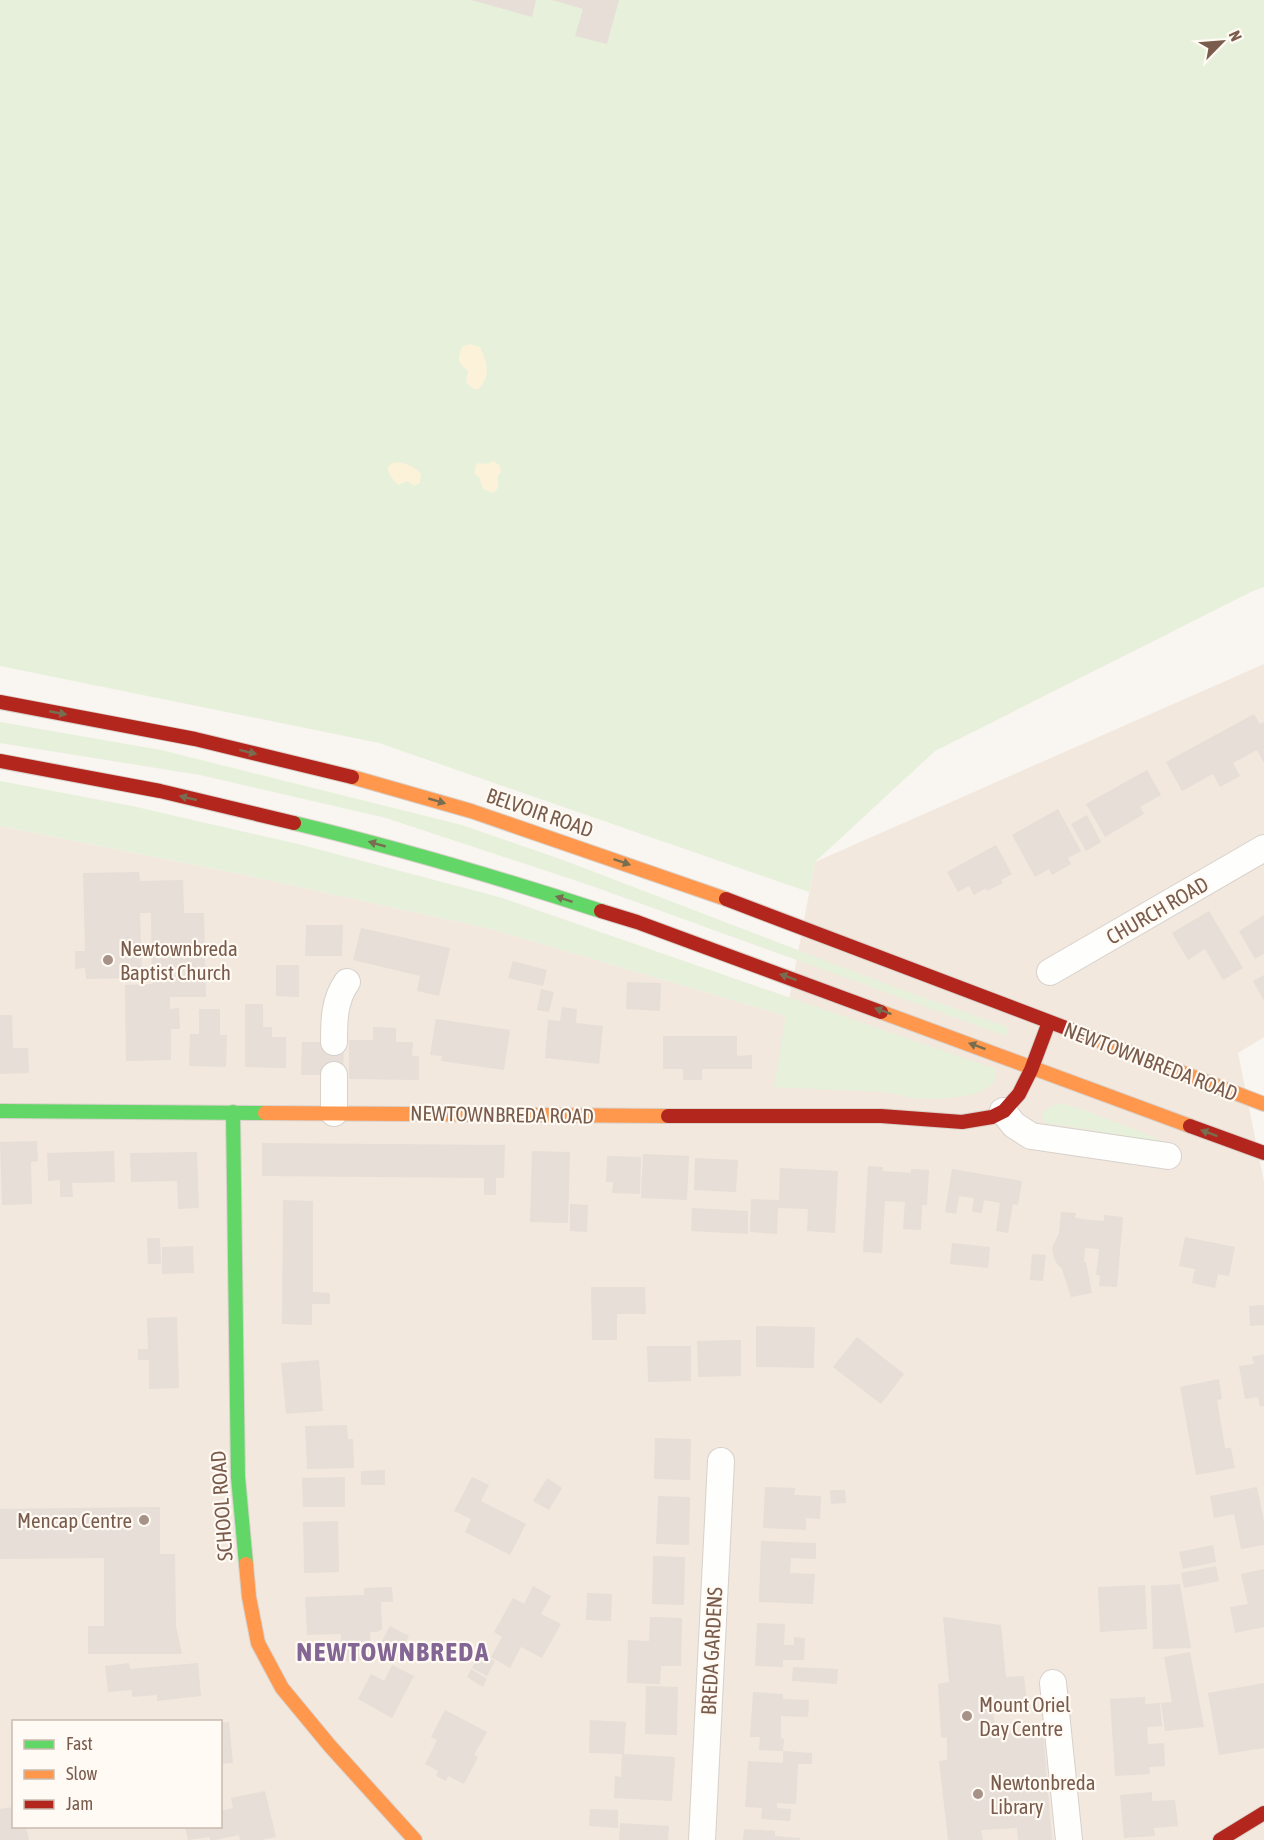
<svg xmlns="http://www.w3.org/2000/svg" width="1264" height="1840" font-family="'Asap Condensed',sans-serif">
<rect width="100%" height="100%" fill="#f9f5f0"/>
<path fill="#f2e8de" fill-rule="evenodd" d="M1264 664V1037L1238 1053 1264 1182V1840H0V826L245 875 491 929 786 1016 815 862ZM14 1722H220V1826H14Z"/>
<g fill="#e7f0db">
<path d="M0 0H1264V587L1253 591 935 751 815 862 809 892 379 743 0 666Z"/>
<path d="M0 722 161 750 462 825 563 860 900 989 1008 1027 1006 1036 592 886 386 818 200 775 0 743Z"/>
<path d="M0 781 132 806 298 844 499 897 996 1069C996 1074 996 1079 993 1083 982 1099 931 1100 913 1098 902 1096 892 1093 881 1092 845 1090 810 1089 774 1087L786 1016 491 929 245 875 0 826Z"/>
<path d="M1061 1103 1084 1110 1159 1139 1158 1145 1098 1131 1046 1123 1041 1118C1045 1108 1050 1106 1061 1103Z"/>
</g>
<g fill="#fbf2d9">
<path d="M470 344 480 347C487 363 492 375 478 390L472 388 466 382 468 371C457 362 457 358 463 346Z"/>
<path d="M494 461 500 466 501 472 498 476V488L493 493 483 489 479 477 474 473 476 467 475 465 478 463 486 464Z"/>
<path d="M399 462C409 465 414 466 421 474L420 483 414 486 407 481 398 485 390 476 387 468 392 463Z"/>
</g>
<g fill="#e6ded7">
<path d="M471 0H536L532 17Z"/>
<path d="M552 0H619L607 44 575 36 583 9Z"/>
<path d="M1254 714 1260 724 1264 722V763L1257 750 1233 763 1240 776 1220 787 1213 774 1182 791 1166 762Z"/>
<path d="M1147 770 1161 795 1140 807 1144 814 1105 837 1086 804Z"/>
<path d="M1058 809 1081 851 1068 858 1071 864 1052 875 1049 869 1035 877 1012 835Z"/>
<path d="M1087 815 1101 842 1086 851 1071 824Z"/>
<path d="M996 845 1012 874 1001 880 1003 883 987 891 986 888 974 895 969 886 958 892 947 872Z"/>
<path d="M139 872 140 881 183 880 184 913H204L206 997H170V1009L179 1008 180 1029H171V1060L126 1061 125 985 152 984 151 913H140L142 978 86 979 85 968 75 969V951H85L83 873Z"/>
<path d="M1209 911 1243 968 1223 980 1205 949 1188 960 1172 933Z"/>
<path d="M1264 915V954L1255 959 1239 931Z"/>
<path d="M306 925H343L342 956H305Z"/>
<path d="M361 928 450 948 439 996 417 991 420 976 353 960Z"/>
<path d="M513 961 547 970 543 986 508 978Z"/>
<path d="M276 965H299V997L276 996Z"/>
<path d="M1264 975V1001L1253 981Z"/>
<path d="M627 982 661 983 660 1011 626 1009Z"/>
<path d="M541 989 554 992 549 1012 537 1010Z"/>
<path d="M245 1004H263V1027H272V1037H286V1068L245 1067Z"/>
<path d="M562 1007 577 1009 576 1023 603 1026 599 1064 545 1058 548 1020 560 1021Z"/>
<path d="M199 1009H220V1035H227L226 1067 189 1066 190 1034H199Z"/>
<path d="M0 1015H12L13 1048H28L29 1073 0 1074Z"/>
<path d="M436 1019 510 1030 504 1070 441 1061 442 1056 430 1055Z"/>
<path d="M373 1027 396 1028V1042H413L412 1056H419V1080L349 1079V1040H373Z"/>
<path d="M663 1036H737V1056L752 1055V1069H702V1080H683V1069H663Z"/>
<path d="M302 1042H344L343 1075H301Z"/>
<path d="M37 1141 38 1161 31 1162 32 1204 2 1205 0 1142Z"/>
<path d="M262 1143 505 1145 504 1178H496V1195H484V1178L262 1176Z"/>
<path d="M114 1151 115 1182 72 1183 73 1197H60V1180L48 1181 47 1153Z"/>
<path d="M532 1151 570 1152 568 1223 530 1222Z"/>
<path d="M197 1152 199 1208 178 1209 177 1181 131 1182 130 1153Z"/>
<path d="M643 1154 689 1156 687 1200 641 1198Z"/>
<path d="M607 1156 641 1157 640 1194 612 1193 613 1182H606Z"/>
<path d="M695 1158 738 1160 736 1192 694 1190Z"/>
<path d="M868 1166 883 1167V1171L911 1173V1169L929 1170 927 1205H922L921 1230 903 1229 905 1202 885 1201 882 1253 863 1252Z"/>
<path d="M780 1168 838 1171 835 1233 807 1231 808 1209 778 1208 777 1234 750 1232 751 1199 779 1200Z"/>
<path d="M952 1169 1022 1181 1018 1205 1013 1204 1008 1233 996 1231 1000 1203 984 1200 982 1213 972 1212 974 1198 959 1196 956 1214 945 1212Z"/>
<path d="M283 1200 313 1201V1292L330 1293V1304H312V1325L282 1324Z"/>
<path d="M570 1204 588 1205 587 1232 570 1231Z"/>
<path d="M692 1208 748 1211V1234L691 1231Z"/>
<path d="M1061 1212 1076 1213 1075 1218 1091 1220 1104 1221V1215L1123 1217 1117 1287 1099 1286 1100 1275H1096L1099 1249 1085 1248 1084 1262H1086L1092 1293 1071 1297 1062 1269 1057 1264 1054 1258 1052 1248 1059 1233Z"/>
<path d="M1185 1237 1235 1247 1229 1276 1218 1274 1215 1288 1192 1283 1195 1269 1179 1266Z"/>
<path d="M147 1238H160L161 1264H148Z"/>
<path d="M952 1243 990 1247 988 1268 950 1264Z"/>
<path d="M193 1246 194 1273 162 1274V1247Z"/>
<path d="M1032 1254 1046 1255 1043 1281 1030 1280Z"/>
<path d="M591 1287H645L646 1314H617V1340H592Z"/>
<path d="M1264 1305V1325L1250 1326 1249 1306Z"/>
<path d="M177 1317 179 1388 149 1389V1360H138V1349H148L147 1318Z"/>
<path d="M756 1326 815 1327 814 1368 756 1367Z"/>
<path d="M857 1337 904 1374 881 1404 833 1367Z"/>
<path d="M741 1340V1376L698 1377 697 1341Z"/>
<path d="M647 1346H691V1381L648 1382Z"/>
<path d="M1264 1354V1406L1260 1407 1258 1397 1245 1399 1239 1366 1254 1364 1252 1357Z"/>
<path d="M319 1360 323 1411 286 1414 281 1363Z"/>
<path d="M1219 1379 1222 1399 1217 1400 1225 1448H1231L1235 1468 1196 1475 1180 1387Z"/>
<path d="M347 1425 348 1439H353L354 1468 307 1469 305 1426Z"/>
<path d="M655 1438 691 1439 690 1480 654 1479Z"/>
<path d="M385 1470V1485H361V1471Z"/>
<path d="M345 1477V1507H303L302 1478Z"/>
<path d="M472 1477 489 1485 481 1501 526 1524 510 1555 465 1532 471 1519 454 1511Z"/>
<path d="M547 1478 562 1488 549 1510 533 1501Z"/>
<path d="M765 1487 795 1488 794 1495 821 1496 820 1519 806 1518V1530L763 1528Z"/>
<path d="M1257 1487 1264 1521V1545L1241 1549 1234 1514 1214 1518 1210 1496Z"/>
<path d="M830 1490H845L846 1503 831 1504Z"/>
<path d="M658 1496 690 1497 689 1545 656 1544Z"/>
<path d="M160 1507V1554H175L176 1626 182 1654H88V1626H104V1558L0 1559V1509Z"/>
<path d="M338 1521 339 1572 304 1573 303 1522Z"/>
<path d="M761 1541 816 1543V1559L791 1558 790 1573 815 1574 813 1604 759 1602Z"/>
<path d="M1213 1545 1216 1562 1183 1569 1179 1552Z"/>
<path d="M653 1556 685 1557 684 1605 652 1604Z"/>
<path d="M1216 1566 1219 1581 1184 1588 1181 1573Z"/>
<path d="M1264 1569V1627L1235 1633 1230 1607 1248 1604 1241 1574Z"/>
<path d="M1180 1584 1191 1648 1153 1649 1151 1586Z"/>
<path d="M1145 1585 1147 1629 1100 1632 1098 1587Z"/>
<path d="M533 1586 551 1596 541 1614 561 1624 542 1658 521 1647 510 1668 491 1657 502 1637 494 1632 513 1598 524 1604Z"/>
<path d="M392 1587 393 1602H381L382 1629 377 1632H370L371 1646 362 1660 342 1661 341 1634 307 1635 305 1597 364 1595V1588Z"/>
<path d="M587 1593 612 1594 611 1621 586 1620Z"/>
<path d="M650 1617 682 1618 681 1666H661L660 1684 627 1683 628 1640 649 1641Z"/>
<path d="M943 1617 1001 1625 1006 1677 1024 1676 1027 1701 992 1703 996 1735 1043 1729 1052 1840H1018L1017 1828 981 1830 983 1840H948L939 1761 947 1760V1738L941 1737 938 1684 949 1682Z"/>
<path d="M757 1623 785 1624 784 1645H794V1637L805 1638 804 1660H783V1667L755 1666Z"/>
<path d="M390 1626 409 1636 396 1660 378 1649Z"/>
<path d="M1190 1652 1204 1727 1165 1731 1161 1703 1172 1702 1164 1657Z"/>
<path d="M480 1653 495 1661 487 1676 472 1668Z"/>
<path d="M129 1663 130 1669 198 1663 201 1696 157 1701V1695L132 1697V1690L108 1692 105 1666Z"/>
<path d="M392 1665 414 1676 392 1718 358 1699 371 1674 384 1681Z"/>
<path d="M793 1667 838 1669 837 1684 792 1681Z"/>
<path d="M471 1669 487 1679 483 1687 467 1677Z"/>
<path d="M1264 1683V1748L1219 1755 1208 1693Z"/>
<path d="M646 1686 678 1687 677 1735 645 1734Z"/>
<path d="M753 1692 783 1694V1699L809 1700 808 1717 781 1716V1738L784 1739 783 1751 759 1750 760 1737H750Z"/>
<path d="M1145 1697V1704L1160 1703 1162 1726 1147 1727 1148 1744 1164 1743 1165 1766 1149 1767 1150 1774 1115 1776 1110 1699Z"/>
<path d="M445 1710 487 1732 474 1755 478 1757 464 1784 448 1776 446 1781 436 1776 438 1771 425 1764 437 1740 431 1737Z"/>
<path d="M590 1720 626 1722 624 1754 675 1757 672 1801 614 1798 615 1776 621 1777 622 1754 589 1753Z"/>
<path d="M229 1722 233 1763 220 1764V1723Z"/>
<path d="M783 1751 812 1753V1764H798L796 1804 777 1803V1808L791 1809 790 1821 761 1819 762 1808 745 1807 748 1761 783 1763Z"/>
<path d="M265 1791 276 1837 261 1840H240L239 1835 215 1840H210V1837L188 1840 185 1827H220V1811L233 1808 231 1798Z"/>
<path d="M1152 1792V1801L1175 1800 1178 1826 1154 1828 1155 1836 1124 1838 1120 1795Z"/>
<path d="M14 1807V1827H26L29 1840H0V1809Z"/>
<path d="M590 1809 618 1810V1828L589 1826Z"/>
<path d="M620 1823 669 1826 668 1840H619Z"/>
<path d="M744 1829 775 1831V1836L800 1838V1840H743Z"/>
</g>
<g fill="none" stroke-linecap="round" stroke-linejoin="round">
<g stroke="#d7d1cb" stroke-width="28">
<g id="street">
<path d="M1050 972 1264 848"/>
<path d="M334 1042C334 1021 334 1000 347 982"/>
<path d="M334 1075V1113"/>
<path d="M1003 1111 1014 1125 1031 1136 1168 1156"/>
<path d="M1053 1683 1069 1840"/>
<path d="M702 1840 721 1461"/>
</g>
</g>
<g stroke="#d9d2cb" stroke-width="16">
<g id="fast">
<path d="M294 823C398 848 500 878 601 911"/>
<path d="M0 1111 265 1113"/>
<path d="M233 1112 238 1477 246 1564"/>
</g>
</g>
<g stroke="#d9d2cb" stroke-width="16">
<g id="slow">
<path d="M352 777 471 811 726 899"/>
<path d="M881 1012 1190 1126"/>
<path d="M1087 1036 1264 1104"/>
<path d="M265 1113 668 1116"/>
<path d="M246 1564 249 1597 258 1643 282 1688 330 1746 415 1840"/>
</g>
</g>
<g stroke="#d9d2cb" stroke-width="16">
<g id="jam">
<path d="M0 702 195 739 352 777"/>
<path d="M0 761 160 791 294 823"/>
<path d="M726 899 1087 1036"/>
<path d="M601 911 637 922 881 1012"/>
<path d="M668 1116H881L962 1122 992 1117 1004 1111 1019 1094 1031 1070 1049 1022"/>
<path d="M1190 1126 1264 1153"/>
<path d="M1220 1840 1264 1813"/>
</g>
</g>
<use href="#street" stroke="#fefefd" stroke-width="26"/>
<use href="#fast" stroke="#63d668" stroke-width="14"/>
<use href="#slow" stroke="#ff974d" stroke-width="14"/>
<use href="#jam" stroke="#b3261e" stroke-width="14"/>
</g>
<defs><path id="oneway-solid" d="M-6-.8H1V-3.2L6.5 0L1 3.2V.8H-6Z" transform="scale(1.5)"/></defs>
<g fill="#776e51">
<use href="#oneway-solid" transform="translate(58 713) rotate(11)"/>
<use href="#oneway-solid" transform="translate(248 752) rotate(14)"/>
<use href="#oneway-solid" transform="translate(188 798) rotate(-167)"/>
<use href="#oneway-solid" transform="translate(437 801) rotate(16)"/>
<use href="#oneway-solid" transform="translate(377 844) rotate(-164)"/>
<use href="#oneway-solid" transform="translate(622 862) rotate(19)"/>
<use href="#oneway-solid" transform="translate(564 899) rotate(-162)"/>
<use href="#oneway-solid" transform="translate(788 977) rotate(-160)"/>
<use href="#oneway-solid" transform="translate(883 1011) rotate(-160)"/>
<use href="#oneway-solid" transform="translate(977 1046) rotate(-160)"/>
<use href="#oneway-solid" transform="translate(1209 1133) rotate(-160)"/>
</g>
<g fill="#a69286" stroke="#fffaf3" stroke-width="2">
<circle cx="108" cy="960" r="6"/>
<circle cx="144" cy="1520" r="6"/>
<circle cx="967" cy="1716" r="6"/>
<circle cx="978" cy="1794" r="6"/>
</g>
<g text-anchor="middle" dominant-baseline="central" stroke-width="4.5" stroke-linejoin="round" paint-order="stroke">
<g font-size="21" fill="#7a5c4d" stroke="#fffaf3">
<text transform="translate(540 812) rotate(19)">BELVOIR ROAD</text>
<text transform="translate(1157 910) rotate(-30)">CHURCH ROAD</text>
<text transform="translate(1151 1061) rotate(21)">NEWTOWNBREDA ROAD</text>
<text transform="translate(502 1114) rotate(1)">NEWTOWNBREDA ROAD</text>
<text transform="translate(221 1506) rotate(-94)">SCHOOL ROAD</text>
<text transform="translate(711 1651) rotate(-87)">BREDA GARDENS</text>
</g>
<g font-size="21" fill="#7a5c4d" stroke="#fffaf3" text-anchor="start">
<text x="120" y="948">Newtownbreda<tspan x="120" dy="24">Baptist Church</tspan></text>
<text x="132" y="1520" text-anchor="end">Mencap Centre</text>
<text x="979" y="1704">Mount Oriel<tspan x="979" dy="24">Day Centre</tspan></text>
<text x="990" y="1782">Newtonbreda<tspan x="990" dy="24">Library</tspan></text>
</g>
<g font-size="27" font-weight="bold" letter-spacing="1.5" fill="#846695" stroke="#fffaf3">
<text x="393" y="1651">NEWTOWNBREDA</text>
</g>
</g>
<rect x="12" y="1720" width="210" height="108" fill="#fffaf3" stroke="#cabbb1" stroke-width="1.5"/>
<rect x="24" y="1740" width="30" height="9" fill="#63d668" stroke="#cabbb1" stroke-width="1.5"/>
<text x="66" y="1750" font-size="18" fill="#7a5c4d">Fast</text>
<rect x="24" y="1770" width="30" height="9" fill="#ff974d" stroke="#cabbb1" stroke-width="1.5"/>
<text x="66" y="1780" font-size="18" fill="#7a5c4d">Slow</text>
<rect x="24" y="1800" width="30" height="9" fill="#b3261e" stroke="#cabbb1" stroke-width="1.5"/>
<text x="66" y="1810" font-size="18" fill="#7a5c4d">Jam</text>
<g transform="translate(1222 42) rotate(65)" stroke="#fffaf3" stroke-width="4.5" paint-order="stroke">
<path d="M0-4.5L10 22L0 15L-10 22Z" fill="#7a5c4d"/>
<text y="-9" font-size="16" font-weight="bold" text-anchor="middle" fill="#7a5c4d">N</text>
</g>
</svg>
